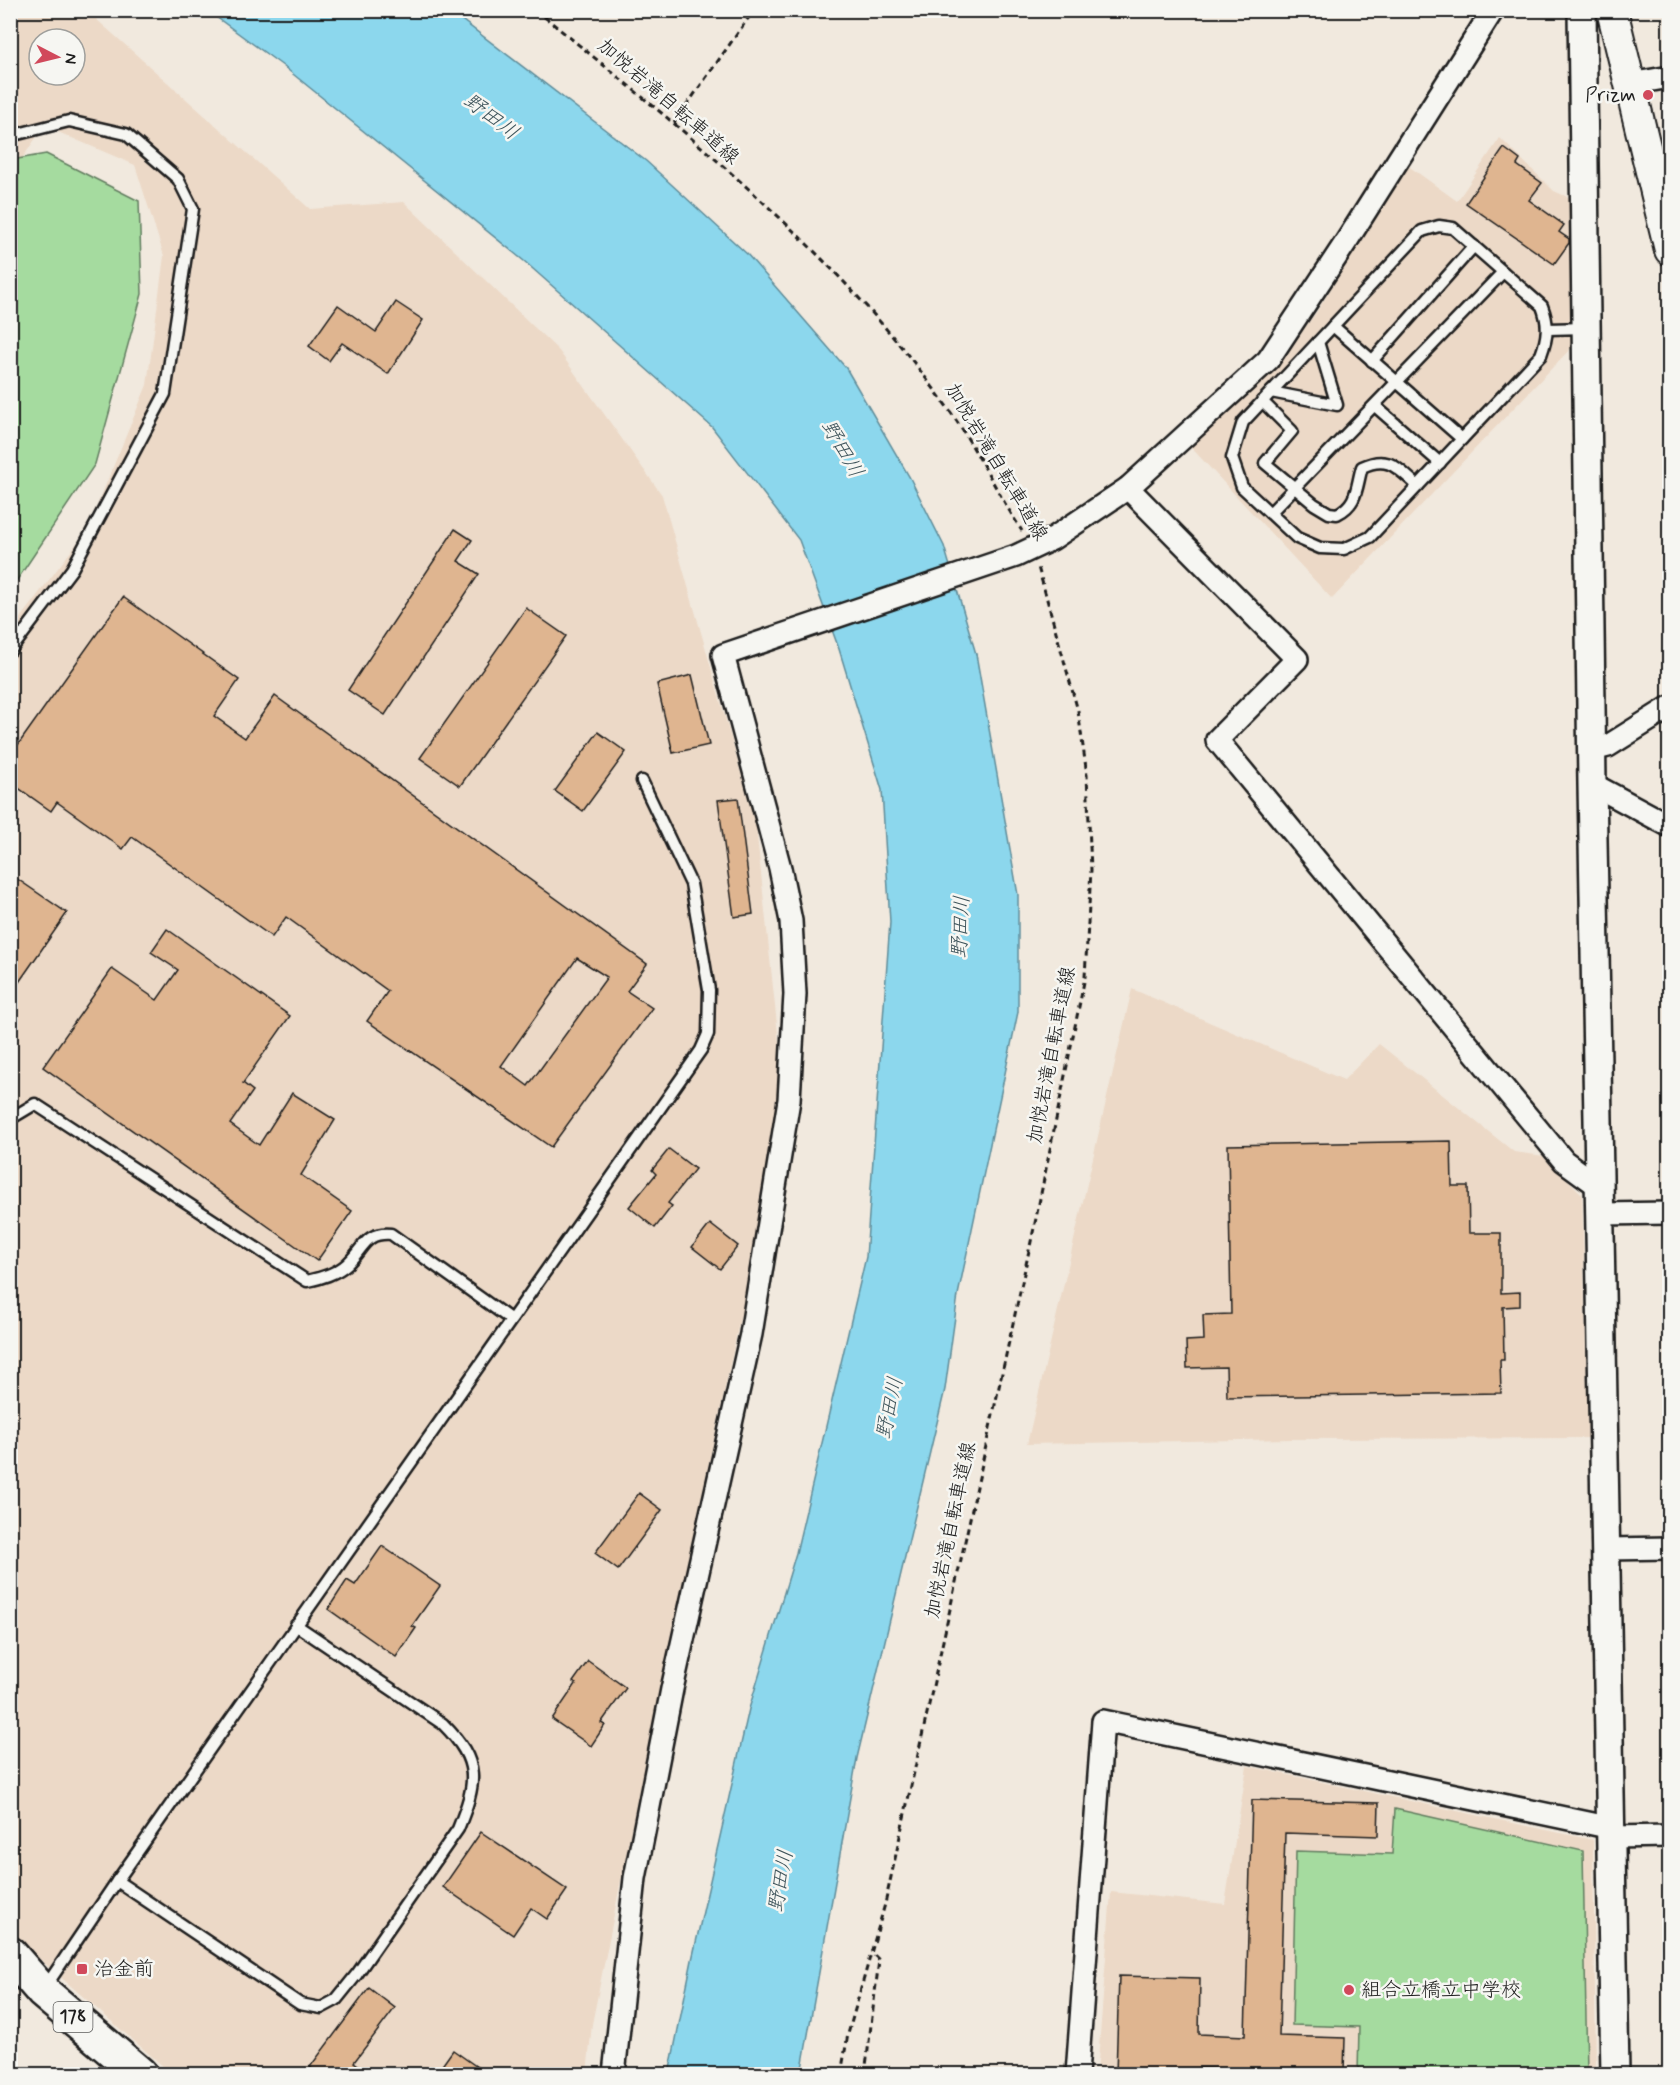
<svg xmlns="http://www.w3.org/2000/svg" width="1680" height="2085" font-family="Mynerve,'Klee One',sans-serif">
<rect width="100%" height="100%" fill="#f1e9de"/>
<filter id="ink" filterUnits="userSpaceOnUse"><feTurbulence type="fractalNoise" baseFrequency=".0167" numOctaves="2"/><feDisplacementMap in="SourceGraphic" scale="12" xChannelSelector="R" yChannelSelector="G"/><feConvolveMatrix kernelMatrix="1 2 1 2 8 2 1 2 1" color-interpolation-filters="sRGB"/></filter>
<g filter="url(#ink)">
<g fill="#ecd9c7" fill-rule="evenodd">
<path d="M11 11H87L310 209 404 202 559 351 662 495 756 826 781 1063 758 1235 648 1746 592 2024 587 2074H172L11 1934V630L87 530 147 385 164 256 135 165 44 126 11 175ZM39 39H75V75H39Z"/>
<path d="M1500 138 1554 191 1572 199 1573 346 1332 599 1186 442 1266 378 1316 313 1407 165 1457 201Z"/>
<path d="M1132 989 1344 1080 1379 1044 1514 1152 1544 1156 1582 1194 1588 1438 1293 1439 1027 1444Z"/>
<path d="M1247 1766 1593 1840 1596 2074H1097L1111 1892 1225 1904Z"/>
</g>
<g fill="#a5db9f" stroke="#607c5e" stroke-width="1.5">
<path d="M46 154 139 201 142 294 95 464 11 589V164L12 160Z"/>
<path d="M1395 1809 1583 1851 1587 2074H1358L1359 2027 1292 2025 1296 1851 1392 1854Z"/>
</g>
<path fill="#8cd7ed" stroke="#5f8c99" stroke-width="1.5" d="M208 11H450L646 161 747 254 846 368 910 478 944 546 976 654 1018 895V1012L958 1295 945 1389 857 1758 801 2074H669L692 1960 749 1709 796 1553 866 1257 890 922 882 790 839 649 799 540 712 427 524 261 283 66Z"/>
<g fill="#dfb590" stroke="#1c1c1c" stroke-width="1.5" fill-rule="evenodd">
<path d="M1504 148 1520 160 1517 165 1542 183 1529 200 1564 225 1559 232 1569 239V243L1554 264 1466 203Z"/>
<path d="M396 302 423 320 388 374 342 343 329 361 309 346 338 305 376 332Z"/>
<path d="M455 529 472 540 458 561 479 574 385 715 348 690Z"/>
<path d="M123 597 239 680 214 716 245 738 275 696 647 964 627 991 652 1008 551 1147 367 1021 388 991 286 917 272 937 132 837 123 849 57 802 51 811 10 782V756ZM577 958 607 977 528 1086 501 1066Z"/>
<path d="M526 608 566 636 460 786 420 758Z"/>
<path d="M692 675 709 745 673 753 657 684Z"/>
<path d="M598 732 626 752 583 811 555 791Z"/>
<path d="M738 798 753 914 734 917 718 800Z"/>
<path d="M10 874 67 913 10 995Z"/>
<path d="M167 929 290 1016 243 1083 253 1091 230 1124 259 1145 292 1093 335 1120 301 1175 352 1211 317 1261 43 1067 112 969 157 1000 178 970 151 952Z"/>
<path d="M1451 1141 1452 1186H1468L1469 1233H1501V1293L1520 1292V1306L1503 1307 1504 1360H1500L1501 1393 1227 1397 1226 1367 1187 1368 1186 1341 1204 1340 1203 1315 1231 1314 1228 1145Z"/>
<path d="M669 1149 695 1169 668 1203 672 1206 655 1228 629 1207 656 1174 652 1170Z"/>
<path d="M710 1224 738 1246 720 1269 692 1247Z"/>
<path d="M639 1493 662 1510 618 1570 595 1553Z"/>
<path d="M382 1546 440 1586 412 1626 416 1628 396 1657 328 1609 347 1580 355 1585Z"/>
<path d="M588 1661 626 1688 601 1723 605 1725 591 1746 552 1719 576 1684 573 1682Z"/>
<path d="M1252 1800 1379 1803 1378 1836 1285 1833 1279 2036 1345 2038 1344 2071 1198 2068 1197 2074H1116L1119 1976 1200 1978 1199 2034 1245 2036Z"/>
<path d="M481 1832 567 1890 547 1919 531 1908 513 1935 443 1887Z"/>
<path d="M369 1988 395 2008 354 2062 371 2074H319L310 2067Z"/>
<path d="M453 2050 487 2074H436Z"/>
</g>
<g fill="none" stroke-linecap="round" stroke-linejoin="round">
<g stroke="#1c1c1c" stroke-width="15">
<g id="service">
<path d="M10 139 14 135 69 121 126 134 178 179 193 209 165 394 72 569 10 651"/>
<path d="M1439 226 1453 228 1542 306C1549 324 1548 336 1541 355L1370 537 1344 549 1320 548 1297 538 1242 487 1232 458 1243 422 1422 231Z"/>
<path d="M1333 326 1462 439"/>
<path d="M1548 329 1586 328"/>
<path d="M1372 361 1474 246"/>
<path d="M1271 392 1337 405 1318 342"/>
<path d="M1262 401 1292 431 1265 463 1314 504 1329 513 1337 514C1358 504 1356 487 1362 467 1389 454 1398 469 1418 486"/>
<path d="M1375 406 1440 463"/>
<path d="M1270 513 1503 272"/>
<path d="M10 1119 35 1104 307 1281C321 1278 336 1274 347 1264 364 1249 364 1232 391 1234L510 1319"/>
<path d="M117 1881 300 2004 321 2008 336 2000 357 1974 458 1829C477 1782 481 1762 443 1724L296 1625"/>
<path d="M44 1989 117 1881 701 1050 708 1034 709 990 691 884 642 781"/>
</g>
</g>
<g stroke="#1c1c1c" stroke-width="26">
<g id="minor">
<path d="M1630 84 1670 77"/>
<path d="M1128 488 1297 659 1217 740 1564 1161 1601 1188"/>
<path d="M1592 750 1608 746 1670 707"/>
<path d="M1592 784 1670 826"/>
<path d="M1602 1214 1670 1213"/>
<path d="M1607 1549 1670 1548"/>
<path d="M1612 1837 1670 1836"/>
<path d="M614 2074 635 1878 672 1689 751 1334 789 1100 795 994 791 921 780 868 723 655 1016 556 1052 539 1128 488 1268 360 1346 242 1493 10"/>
<path d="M1077 2074 1103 1721 1612 1828"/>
</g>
</g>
<g stroke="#1c1c1c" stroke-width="32">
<path id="tertiary" d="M1582 10 1592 784 1615 2074"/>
</g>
<g stroke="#1c1c1c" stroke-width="34">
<path id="secondary" d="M1612 10 1670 250"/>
</g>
<g stroke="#1c1c1c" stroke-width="38">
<path id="trunk" d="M10 1954 43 1992 140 2074"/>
</g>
<g stroke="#1c1c1c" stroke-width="3" stroke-dasharray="6 4.5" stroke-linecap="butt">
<path d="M536 10C683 130 837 251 947 407 975 446 996 491 1022 531"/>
<path d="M674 123 754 10"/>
<path d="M841 2074 848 2034 885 1904 1034 1228 1085 977 1091 870 1087 775 1078 711 1038 567"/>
<path d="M865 2074 879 1960 871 1952"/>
</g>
<use href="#service" stroke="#f6f6f2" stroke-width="10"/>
<use href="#minor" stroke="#f6f6f2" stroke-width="21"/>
<use href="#tertiary" stroke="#f6f6f2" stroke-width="27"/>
<use href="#secondary" stroke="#f6f6f2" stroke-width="30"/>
<use href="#trunk" stroke="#f6f6f2" stroke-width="33"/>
</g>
</g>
<g fill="#d1495b" stroke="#f6f6f2" stroke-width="2">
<circle cx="1648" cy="95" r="6"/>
<rect x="76" y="1963" width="12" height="12" rx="3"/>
<circle cx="1349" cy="1990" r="6"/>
</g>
<g text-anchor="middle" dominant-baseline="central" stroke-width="5" stroke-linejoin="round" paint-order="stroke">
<rect fill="#f6f6f2" stroke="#5d5d5c" stroke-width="1.5" x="53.5" y="2002" width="39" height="30" rx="4.5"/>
<g font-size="18" font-weight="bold" fill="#1c1c1c">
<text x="73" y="2017">178</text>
</g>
<g font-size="20" fill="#1c1c1c" stroke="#f6f6f2" text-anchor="start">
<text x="1636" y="95" text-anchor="end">Prizm</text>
<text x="94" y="1969">治金前</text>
<text x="1361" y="1990">組合立橋立中学校</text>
</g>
<g font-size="20" fill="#1c1c1c" stroke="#f6f6f2">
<text transform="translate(668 102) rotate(41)">加悦岩滝自転車道線</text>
<text transform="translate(996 462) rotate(59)">加悦岩滝自転車道線</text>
<text transform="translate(1052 1055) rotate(-79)">加悦岩滝自転車道線</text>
<text transform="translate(951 1530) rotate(-78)">加悦岩滝自転車道線</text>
</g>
<g font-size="21" font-style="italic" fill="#3e545b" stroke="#f6f6f2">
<text transform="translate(491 117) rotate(37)">野田川</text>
<text transform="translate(842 449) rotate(60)">野田川</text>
<text transform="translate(961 927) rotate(-87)">野田川</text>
<text transform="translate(890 1408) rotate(-78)">野田川</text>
<text transform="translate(781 1881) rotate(-80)">野田川</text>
</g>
</g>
<rect width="1680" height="2085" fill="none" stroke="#f6f6f2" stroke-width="36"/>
<rect x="18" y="18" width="1644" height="2049" fill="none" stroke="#1c1c1c" stroke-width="2" filter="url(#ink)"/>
<g transform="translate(57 57) rotate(97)"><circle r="28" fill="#f6f6f2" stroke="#9f9f9c" stroke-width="1.5"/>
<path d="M0-4.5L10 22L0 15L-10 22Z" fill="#d1495b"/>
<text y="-9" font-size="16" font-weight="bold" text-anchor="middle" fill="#1c1c1c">N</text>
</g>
</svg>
